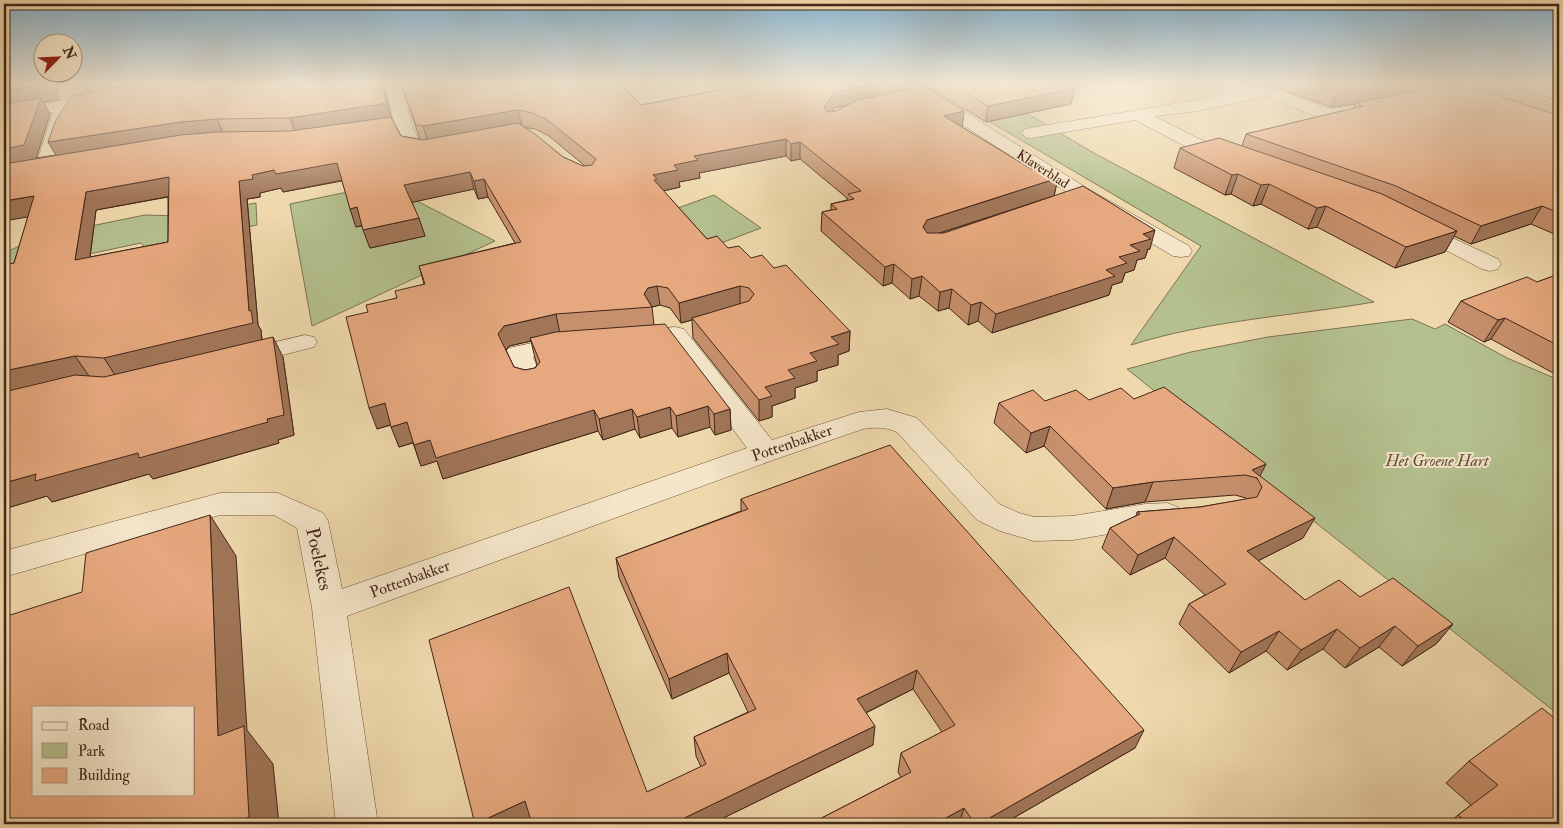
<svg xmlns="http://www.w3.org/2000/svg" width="1563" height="828" font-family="'IM FELL Double Pica',serif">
<rect width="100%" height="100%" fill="#efd9ac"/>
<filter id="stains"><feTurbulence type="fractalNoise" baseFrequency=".004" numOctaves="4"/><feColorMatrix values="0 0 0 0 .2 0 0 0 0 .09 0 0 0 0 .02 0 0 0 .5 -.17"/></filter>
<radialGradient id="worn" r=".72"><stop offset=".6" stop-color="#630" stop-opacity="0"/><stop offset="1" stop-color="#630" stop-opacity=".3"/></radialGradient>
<g fill="#b4c08e" stroke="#7c7354">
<path d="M924 83H976L1092 152 1374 302C1293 316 1210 320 1131 345L1201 246Z"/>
<path d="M376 186 415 200 495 241 312 326 290 204Z"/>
<path d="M714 195 761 228 724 242 681 238 653 217Z"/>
<path d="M256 203 257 225 147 249 141 243 4 272V253L42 236 145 215 179 216Z"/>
<path d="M1412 319 1435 329 1445 324 1507 358 1559 380V715L1225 451 1223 446 1127 369 1191 352 1268 337Z"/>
</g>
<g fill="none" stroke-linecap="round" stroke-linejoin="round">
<g stroke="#6e533e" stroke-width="1">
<g id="minor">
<path d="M384 83H400C406 102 410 122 419 141L416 145 410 146 404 145 397 131 360 137 354 136 351 132 354 128 394 121Z"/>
<path d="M900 83H918L1090 190 1189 246 1192 251 1189 256 1181 257 1173 256 1076 198 903 86Z"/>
<path d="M1423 83H1445L1480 95 1482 98 1480 101H1468L1426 86Z"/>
<path d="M1267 86 1331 109 1368 104 1374 106 1376 109 1374 112 1368 114 1331 119 1312 115 1266 96 1199 111 1154 116 1199 139 1239 153 1242 157 1239 161 1233 162 1187 147 1135 120 1031 138 1025 137 1022 133 1025 129 1031 128C1110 114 1189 103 1267 86Z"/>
<path d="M103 94 109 96 111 99 109 102 69 109 70 111 51 172 44 174 37 172 35 168 53 112 4 120V110Z"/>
<path d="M1418 222 1498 259 1501 264 1498 269 1490 271 1482 269 1411 232 1408 228 1411 224Z"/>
<path d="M675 327 684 329 772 440 859 412 887 409 917 418 999 504 1019 513 1034 517 1073 516 1145 504 1167 503 1178 507 1183 515 1178 523 1167 527 1145 528 1073 540 1034 541 1000 531 977 520 897 432C885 427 876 427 863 429L776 459 347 616 378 824H336L312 608 297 528 274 515H220L4 577V551L220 493H278L323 513 328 521 342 589 747 448 668 342 635 344 626 342 623 337 626 332Z"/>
<path d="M305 335 314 337 317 342 314 347 243 365 234 362 230 357 234 352Z"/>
<path d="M570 335 579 337 582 342 579 347 533 357 543 381 539 387 530 389 521 387 505 353 509 348Z"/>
</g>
</g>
<use href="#minor" fill="#f5e6c9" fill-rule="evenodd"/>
</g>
<g fill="#c6906c" stroke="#432619" fill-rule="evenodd">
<path d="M4 83 59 100 43 102 50 114 36 158 56 155 87 92 82 83H383L391 117 401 136 420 139 401 83H619L641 105 718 90V87L732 84V83H908V90L964 111 962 127 1033 170 1058 178 1054 196 940 233 1150 249H1148L1145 258 1137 260 1134 270 1125 273 1122 282 1112 285 1109 295 992 333 978 321 968 325 949 308 938 311 919 296 910 299 892 283 883 286 821 231 822 212 831 210V204L847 200V198L800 159 791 161 786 156 699 173 700 178 679 182 680 187 663 191 707 239 774 268 850 331 849 351 838 355V365L817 371V381L795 388V398L772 406V417L759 421 693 338 692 320 681 323 670 308 660 305 652 307 654 325 730 409 731 430 715 435 710 427 678 437 672 428 640 438 635 429 603 440 598 431 443 479 437 461 421 466 413 443 399 447 391 425 377 429 368 312 424 284 419 266 515 243 488 197 478 199 474 189 412 202 425 236 370 248 362 226 356 227 342 181 283 192 281 188 260 193V197L247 199 258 325 261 330 262 339 283 357 294 435 278 440 279 443 153 479 149 474 52 502 47 496 4 509 14 263 28 217ZM849 105 836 111H832L834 108ZM523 127 535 129 549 136 585 166H583L563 157ZM168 197V242L90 257 96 210ZM531 341 535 358 537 365 535 368 525 370 514 367 506 350 509 346Z"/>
<path d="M921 83H1065L1075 88 1071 104 986 122Z"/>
<path d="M1262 83H1431L1428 88 1452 83H1451H1559V236L1531 224 1471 244 1454 236 1445 252 1395 268 1317 227 1308 229 1261 204 1253 206 1231 194 1225 195 1174 168 1180 148 1242 146 1246 134 1354 108 1356 104 1331 107Z"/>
<path d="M1559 274V372L1555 374 1491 339 1484 342 1448 322 1461 301 1537 282Z"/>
<path d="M1134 399 1260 476 1303 538 1258 561 1305 600 1360 597 1453 624 1436 644 1402 666 1379 647 1345 668 1323 649 1287 670 1266 651 1229 673 1179 624 1189 604 1205 595 1165 558 1130 575 1102 548 1110 528 1136 516 1137 512 1200 507 1247 499 1246 498 1235 495 1145 502 1106 509 1044 446 1026 453 994 423 999 403Z"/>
<path d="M741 499 1135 748 1003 824H810L901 777 898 772 901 753 942 732 913 689 866 713 873 745 711 824H532L530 820 475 824 647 792 701 767 696 756 694 737 748 712 729 673 672 699 619 578 616 558 741 511Z"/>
<path d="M1469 761 1549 824H1447L1458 815 1471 805 1446 783Z"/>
</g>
<g fill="#a17658" stroke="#432619">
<path d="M50 83H57L59 100 43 102 50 114 35 162 4 168V91Z"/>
<path d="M82 83H154L89 95Z"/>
<path d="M383 83 392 119 296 134 290 118Z"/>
<path d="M877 83H908V91L834 108 823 123 824 107 835 92Z"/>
<path d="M1393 83H1431L1428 88 1356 103V104L1331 107 1338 92Z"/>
<path d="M1075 88 1071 104 986 122 988 106Z"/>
<path d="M518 110 522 126 428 143 423 126Z"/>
<path d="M964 111 962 127 944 116Z"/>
<path d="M217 119 224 135 58 159 48 142 181 122Z"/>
<path d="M786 139V156L699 173 700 178 679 182 680 187 659 192 655 198 653 175 694 156Z"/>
<path d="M800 142V159L791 161V144Z"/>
<path d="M337 163 343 180 283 192 281 188 260 193V197L247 199 258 325 261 330 262 343 117 378 104 358 249 311 239 181 252 175 274 170Z"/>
<path d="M470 172 474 189 409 203 404 185Z"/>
<path d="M1238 174 1231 194 1225 195 1232 175Z"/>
<path d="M169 177 177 195 96 210 87 279 75 260 86 192Z"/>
<path d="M1058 178 1054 196 924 238 923 227 927 220Z"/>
<path d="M484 179 488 197 478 199 474 181Z"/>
<path d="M1269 184 1261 204 1253 206 1261 185Z"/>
<path d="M34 196 45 214 4 221V201Z"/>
<path d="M1326 206 1317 227 1308 229 1317 208Z"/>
<path d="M1542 206 1531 224 1471 244 1481 226Z"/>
<path d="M357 207 363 225 356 227 350 209Z"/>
<path d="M419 218 425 236 370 248 363 230Z"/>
<path d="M1155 230 1150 249H1148L1145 258 1137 260 1134 270 1125 273 1122 282 1112 285 1109 295 992 333 996 314 1106 270 1143 234Z"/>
<path d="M1457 231 1445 252 1395 268 1406 247Z"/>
<path d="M894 264 892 283 883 286 885 267Z"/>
<path d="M922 276 919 296 910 299 912 279Z"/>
<path d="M657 286 660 305 652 307 644 294 648 288Z"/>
<path d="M740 286V305L692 318V320L681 323 679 303Z"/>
<path d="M952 289 949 308 938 311 940 292Z"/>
<path d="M981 302 978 321 968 325 971 305Z"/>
<path d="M556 314 560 334 530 338 531 341 509 346 503 354 498 334 504 326Z"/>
<path d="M1505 318 1491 339 1484 342 1498 320Z"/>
<path d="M850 331 849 351 838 355V365L817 371V381L795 388V398L772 406V417L759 421V400L765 387 831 337Z"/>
<path d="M273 337 283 357 294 435 278 440 279 443 153 479 149 474 52 502 47 496 4 509V483L36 474 138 453 267 419Z"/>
<path d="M75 356 89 376 4 394V371Z"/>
<path d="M385 403 393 424 377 429 369 408Z"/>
<path d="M708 406 710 427 678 437 676 416Z"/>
<path d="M670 407 672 428 640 438 637 417Z"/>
<path d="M632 409 635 429 603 440 599 419Z"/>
<path d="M730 409 731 430 715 435 714 414Z"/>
<path d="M594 410 598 431 443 479 437 461 421 466 414 445 430 440Z"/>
<path d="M407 422 415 442 399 447 391 427Z"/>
<path d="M1050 426 1044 446 1026 453 1031 433Z"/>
<path d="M1266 464 1258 480 1252 470Z"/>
<path d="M1153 482 1145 502 1106 509 1113 488Z"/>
<path d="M210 515 236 556 247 730 273 764 279 824H231L218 736Z"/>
<path d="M1315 518 1303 538 1236 572 1247 551Z"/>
<path d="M1174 537 1165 558 1130 575 1138 555Z"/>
<path d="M1453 624 1436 644 1402 666 1418 646Z"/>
<path d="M1395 626 1379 647 1345 668 1360 648Z"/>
<path d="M1337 629 1323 649 1287 670 1301 650Z"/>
<path d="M1279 631 1266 651 1229 673 1241 652Z"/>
<path d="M727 653 729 673 672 699 669 679Z"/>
<path d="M917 670 913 689 855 718 857 699Z"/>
<path d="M875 726 873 745 711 824H672Z"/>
<path d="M1144 730 1135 748 1003 824H979Z"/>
<path d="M525 801 532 819 522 824H476Z"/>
<path d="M964 808 959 824H935Z"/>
</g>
<g fill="#e6a87e" stroke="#432619" fill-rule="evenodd">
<path d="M4 83H50V84L4 91Z"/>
<path d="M148 83H382L387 103 290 118 217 119 181 122 48 142 55 122 72 95Z"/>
<path d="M401 83H619L641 105 721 90 718 87 736 84 735 83H877L835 92 824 107 827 112 836 111 858 100 924 86 964 111 944 116 1033 170 1041 168 1058 178 927 220 923 227 927 233H944L1083 186 1155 230 1143 234 1151 239 1130 245 1140 251 1119 257 1127 263 1106 270 1115 276 996 314 981 302 971 305 952 289 940 292 922 276 912 279 894 264 885 267 822 212 837 209 831 204 854 199 848 194 861 191 800 142 791 144 786 139 694 156 698 160 674 165 678 170 653 175 657 179 654 180 707 239 717 236 728 248 739 246 751 258 762 255 774 268 786 265 850 331 831 337 839 344 810 353 817 361 788 370 795 378 765 387 772 396 759 400 692 318 749 301 754 294 749 288 740 286 679 303 668 288 657 286 648 288 644 294 652 307 556 314 504 326 498 334 514 367 525 370 535 368 540 362 530 338 556 332 665 324 730 409 714 414 708 406 676 416 670 407 637 417 632 409 599 419 594 410 436 458 430 440 414 445 407 422 391 427 385 403 369 408 346 317 368 312 366 305 397 298 395 291 425 284 419 266 521 242 484 179 474 181 470 172 404 185 419 218 363 230 357 207 350 209 337 163 276 174 274 170 252 175 253 179 239 181 249 311 251 310 253 323 104 358 75 356 4 371V265L14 263 34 196 4 201V164L181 135 217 132 290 131 391 117 401 136 423 140 518 123 535 134 563 157 583 166 592 165 596 159 546 119 532 113 518 110 423 126 416 125ZM169 177 168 242 75 260 86 192Z"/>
<path d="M949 83H1065L1075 88 988 106Z"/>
<path d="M1311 83H1393L1365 89 1338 92Z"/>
<path d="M1453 83H1460L1559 116V213L1542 206 1481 226 1396 186 1246 134 1363 106 1356 103Z"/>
<path d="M1503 83H1559V101Z"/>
<path d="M41 98 24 145 4 149V104Z"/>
<path d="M1219 138 1382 194 1457 231 1406 247 1326 206 1317 208 1269 184 1261 185 1238 174 1232 175 1180 148Z"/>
<path d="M1559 274V346L1505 318 1498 320 1461 301 1527 277 1537 282Z"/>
<path d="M273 337 284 415 267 419 268 422 139 458 138 453 35 481 36 474 4 483V392L75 375 104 377Z"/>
<path d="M1164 387 1266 464 1252 470 1315 518 1247 551 1305 600 1339 580 1360 597 1393 578 1453 624 1418 646 1395 626 1360 648 1337 629 1301 650 1279 631 1241 652 1189 604 1226 584 1174 537 1138 555 1110 528 1140 514 1137 512 1200 507 1257 497 1262 487 1257 478 1245 475 1153 482 1113 488 1050 426 1031 433 999 403 1033 390 1045 401 1076 390 1089 400 1121 388 1134 399Z"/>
<path d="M890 445 1144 730 979 824H975L964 808 935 824H810L911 772 901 753 955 725 917 670 857 699 875 726 672 824H532L525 801 475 824 429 640 569 587 647 792 706 764 694 737 756 709 727 653 669 679 616 558 748 509 741 499Z"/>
<path d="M210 515 218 736 244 726 249 817 231 824H4V617L82 592 86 553ZM34 707H194V794H34Z"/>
<path d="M1542 708 1559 722V816L1549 824H1469L1458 815 1498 785 1469 761Z"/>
</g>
<linearGradient id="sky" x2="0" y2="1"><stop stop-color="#89b6d2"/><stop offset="0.42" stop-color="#f8eeda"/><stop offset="1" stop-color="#f8eeda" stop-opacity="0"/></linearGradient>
<rect width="1563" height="199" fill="url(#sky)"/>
<g text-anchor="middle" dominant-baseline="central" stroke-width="4" stroke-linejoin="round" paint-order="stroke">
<g font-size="14" fill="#432619" stroke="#f5e6c9">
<text transform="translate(1043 169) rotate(33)">Klaverblad</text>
</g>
<g font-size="16" fill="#432619" stroke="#f5e6c9">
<text transform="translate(792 443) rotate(-19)">Pottenbakker</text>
<text transform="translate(410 579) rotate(-20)">Pottenbakker</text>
</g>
<g font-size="16" font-style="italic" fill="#5f4c36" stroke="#f5e6c9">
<text x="1437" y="461">Het Groene Hart</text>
</g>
<g font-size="19" fill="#432619" stroke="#f5e6c9">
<text transform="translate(319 559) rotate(77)">Poelekes</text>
</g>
</g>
<rect width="1563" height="828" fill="none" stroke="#efd9ac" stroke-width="20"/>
<rect x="5" y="5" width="1553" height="818" fill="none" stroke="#432619" stroke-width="2.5"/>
<rect x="10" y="10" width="1543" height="808" fill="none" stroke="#432619"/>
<rect x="32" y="706" width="162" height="90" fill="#f5e6c9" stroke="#ae9983"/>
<rect x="42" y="722" width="25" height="8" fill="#f5e6c9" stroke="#ae9983"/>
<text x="78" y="730" font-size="15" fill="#432619">Road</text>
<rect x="42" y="743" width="25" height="15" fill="#b4c08e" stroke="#ae9983"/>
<text x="78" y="756" font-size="15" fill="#432619">Park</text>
<rect x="42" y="768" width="25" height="15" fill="#e6a87e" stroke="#ae9983"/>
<text x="78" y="780" font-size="15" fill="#432619">Building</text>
<g transform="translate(58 58) rotate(66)"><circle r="24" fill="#f5e6c9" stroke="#ae9983"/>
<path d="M0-4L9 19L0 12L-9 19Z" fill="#8f2418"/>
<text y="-8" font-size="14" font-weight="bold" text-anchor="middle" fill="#432619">N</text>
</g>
<rect width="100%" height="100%" filter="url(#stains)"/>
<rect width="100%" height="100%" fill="url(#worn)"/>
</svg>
